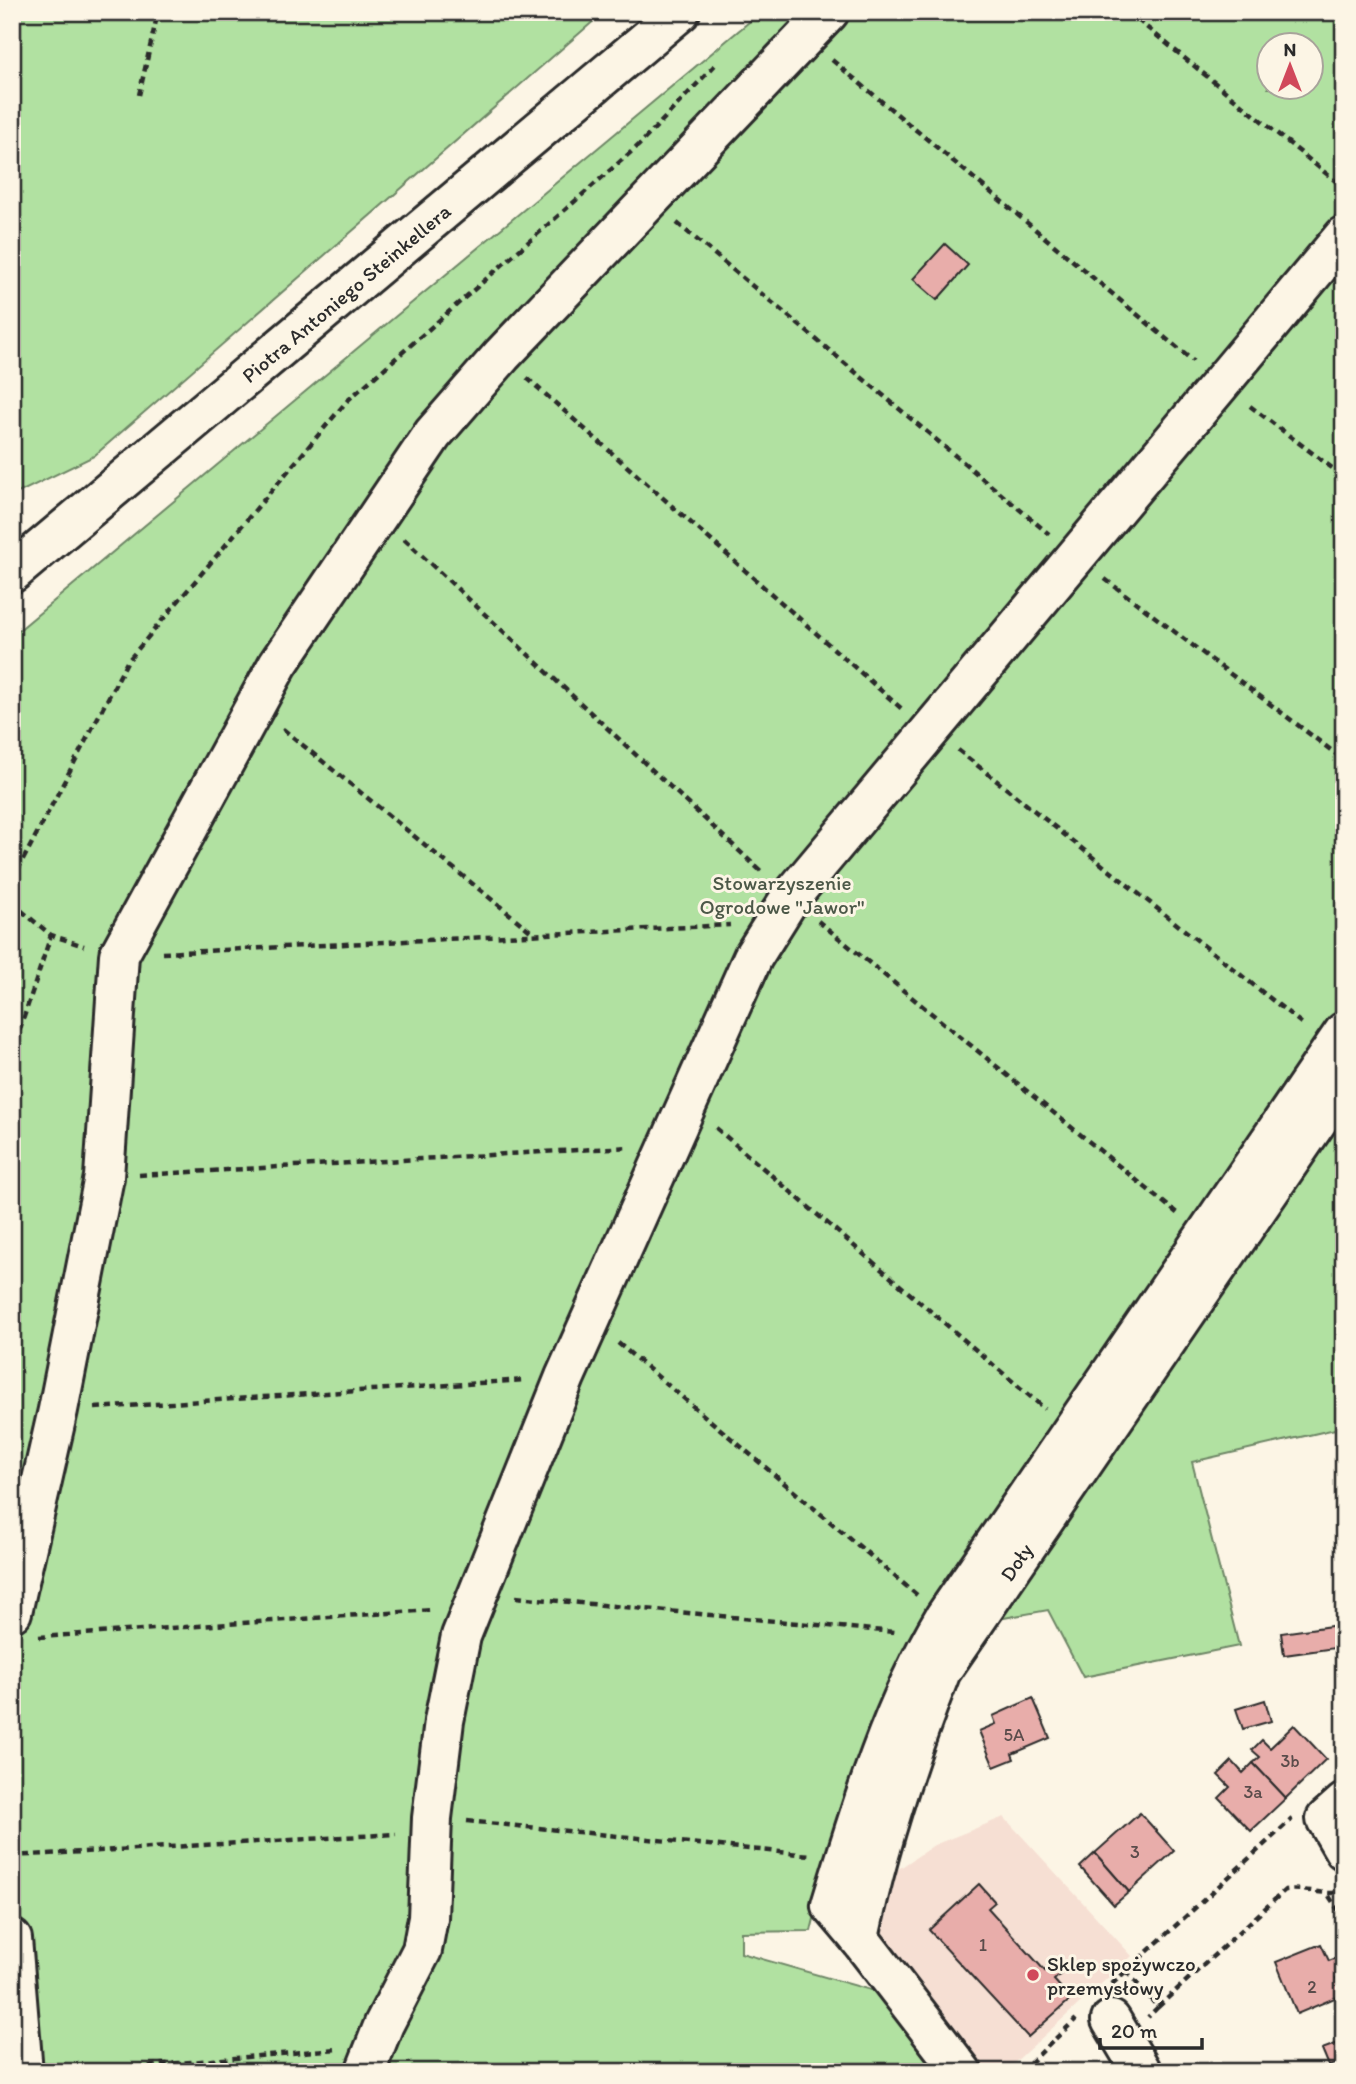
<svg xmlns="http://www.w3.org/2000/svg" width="1356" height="2084" font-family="Itim,sans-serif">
<rect width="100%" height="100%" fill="#fcf5e5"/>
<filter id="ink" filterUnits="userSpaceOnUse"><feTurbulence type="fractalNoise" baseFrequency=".0143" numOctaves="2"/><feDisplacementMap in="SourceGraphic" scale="14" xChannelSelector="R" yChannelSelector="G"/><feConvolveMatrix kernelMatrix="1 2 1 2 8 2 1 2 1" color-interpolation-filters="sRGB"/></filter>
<g filter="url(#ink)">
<path fill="#f6dfd3" d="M1004 1817 1132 1956 1004 2072H982L877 1938 884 1879 934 1845Z"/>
<g fill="#b1e1a1" stroke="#6e8666" stroke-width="2" fill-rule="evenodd">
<path d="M12 12H604L94 456 12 496Z"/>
<path d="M761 12H1344V1060L818 1903 811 1931 741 1932V1953L892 1996 951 2072H12V636ZM1268 46H1310V88H1268Z"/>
<path d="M1344 1103V1427L1192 1462 1239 1646 1083 1677 1048 1610 987 1621Z"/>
</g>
<g fill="#e8adaa" stroke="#2b2b2b" stroke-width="2">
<path d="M945 244 968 265 937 300 913 279Z"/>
<path d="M1339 1625 1342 1647 1284 1655 1281 1633Z"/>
<path d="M1033 1698 1050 1738 1012 1754 1014 1759 994 1767 979 1731 996 1724 993 1716Z"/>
<path d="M1265 1700 1271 1721 1243 1729 1236 1709Z"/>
<path d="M1294 1725 1326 1759 1286 1798 1253 1763 1260 1757 1252 1750 1262 1740 1270 1748Z"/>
<path d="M1232 1761 1243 1773 1253 1763 1286 1798 1251 1831 1219 1798 1230 1787 1218 1775Z"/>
<path d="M1140 1813 1174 1851 1129 1892 1095 1853Z"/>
<path d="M1095 1853 1129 1892 1114 1905 1080 1867Z"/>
<path d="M979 1884 995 1902 988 1908 1045 1971 1056 1961 1065 1970 1054 1980 1071 1999 1028 2037 929 1930Z"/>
<path d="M1321 1944 1329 1961 1343 1955 1344 1975 1336 1978 1342 1995 1297 2014 1276 1962Z"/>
<path d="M1344 2041V2064L1342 2061 1329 2066 1322 2049Z"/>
</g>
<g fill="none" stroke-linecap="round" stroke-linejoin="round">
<g stroke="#2b2b2b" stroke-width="44">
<g id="minor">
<path id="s1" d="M12 573 680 12"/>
<path d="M12 1612 58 1410 104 1177 119 955 278 664 433 434 502 355 829 12"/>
<path d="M1344 1803 1326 1819 1344 1850"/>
<path d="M859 1938 831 1905C861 1807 891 1707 944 1618L1344 1032"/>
<path d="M12 1939 23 2072"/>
<path d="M1111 2020 1142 2072"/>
<path d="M365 2072 384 2024 422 1950 428 1918 432 1818 444 1721 461 1636 565 1377 753 957 790 898 1344 236"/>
<path id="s2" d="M962 2072 859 1938C878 1846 907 1758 941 1671L1344 1082"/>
</g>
</g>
<g stroke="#2b2b2b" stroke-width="4.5" stroke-dasharray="7 5" stroke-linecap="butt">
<path d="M1128 12 1344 188"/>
<path d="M832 60 1193 361"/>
<path d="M139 95 158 12"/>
<path d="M677 223 1049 534"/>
<path d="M527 378 903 710"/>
<path d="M1250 406 1344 477"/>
<path d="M404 539 764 874"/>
<path d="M1105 579 1344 760"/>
<path d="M283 729 534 934"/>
<path d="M958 750 1305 1026"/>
<path d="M12 881 127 662 347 401 639 145 716 64"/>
<path d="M12 903 51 935 84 946"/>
<path d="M818 921 1178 1214"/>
<path d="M162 953 730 925"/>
<path d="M12 1053 51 935"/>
<path d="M716 1128 1045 1409"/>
<path d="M139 1175 630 1147"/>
<path d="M618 1343 917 1595"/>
<path d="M95 1408 526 1380"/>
<path d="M516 1597 894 1632"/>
<path d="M39 1637 432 1610"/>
<path d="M467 1821 810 1855"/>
<path d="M12 1856 396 1834"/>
<path d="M1329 1896 1344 1919"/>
<path d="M1126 1971 1158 2007 1148 2017"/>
<path d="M1112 1984 1292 1819"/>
<path d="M1158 2007 1285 1890C1306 1887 1324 1897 1344 1891"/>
<path d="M77 2072 337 2049"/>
<path d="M1021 2072 1076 2019"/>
</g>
<use href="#minor" stroke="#fcf5e5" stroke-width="38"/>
</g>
</g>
<circle fill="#d1495b" stroke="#fcf5e5" stroke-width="2.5" cx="1033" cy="1975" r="7"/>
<g text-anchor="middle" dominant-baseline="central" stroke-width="6" stroke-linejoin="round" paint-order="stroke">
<g font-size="18" fill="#5a4c4b">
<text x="1014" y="1735">5A</text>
<text x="1290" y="1761">3b</text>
<text x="1253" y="1792">3a</text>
<text x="1135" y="1852">3</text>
<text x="983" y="1945">1</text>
<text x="1312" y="1987">2</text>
</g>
<g font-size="21" fill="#2b2b2b" stroke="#fcf5e5">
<text stroke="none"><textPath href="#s1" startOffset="436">Piotra Antoniego Steinkellera</textPath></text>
<text stroke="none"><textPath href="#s2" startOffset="581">Doły</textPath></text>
</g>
<g font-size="21" fill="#4c5848" stroke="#fcf5e5">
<text x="782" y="882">Stowarzyszenie<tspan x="782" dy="24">Ogrodowe "Jawor"</tspan></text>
</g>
<g font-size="21" fill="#2b2b2b" stroke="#fcf5e5" text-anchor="start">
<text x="1047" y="1963">Sklep spożywczo<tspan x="1047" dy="24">przemysłowy</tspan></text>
</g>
</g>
<rect width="1356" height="2084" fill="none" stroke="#fcf5e5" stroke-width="42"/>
<rect x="21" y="21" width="1314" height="2042" fill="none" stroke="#2b2b2b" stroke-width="2.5" filter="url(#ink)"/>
<g transform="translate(1290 66)"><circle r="33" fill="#fcf5e5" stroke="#a8a49b" stroke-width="2"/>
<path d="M0-5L12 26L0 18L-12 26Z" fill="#d1495b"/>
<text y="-10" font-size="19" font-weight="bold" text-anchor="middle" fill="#2b2b2b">N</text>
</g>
<path d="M1100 2038v10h102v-10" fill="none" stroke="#2b2b2b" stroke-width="3.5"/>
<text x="1111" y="2038" font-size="21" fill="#2b2b2b" stroke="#fcf5e5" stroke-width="5" paint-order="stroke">20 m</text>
</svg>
